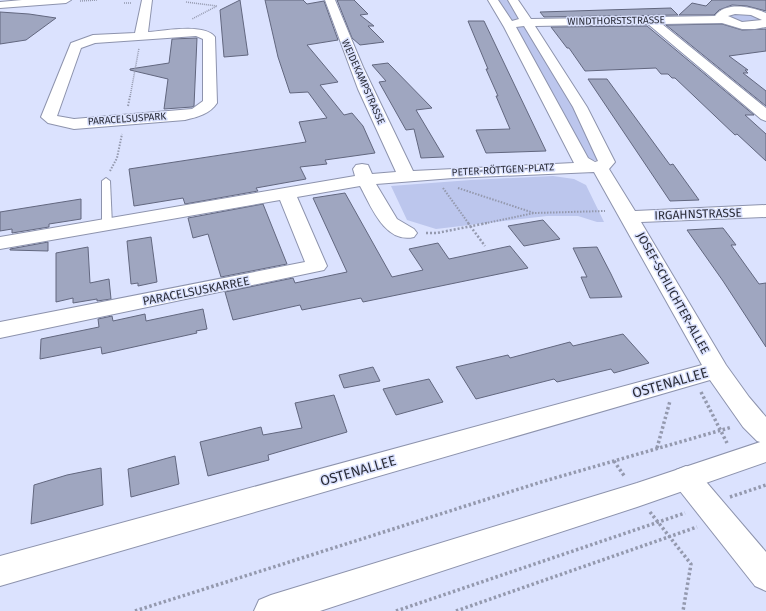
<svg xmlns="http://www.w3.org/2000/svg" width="766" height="611" font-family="'Fira Sans',sans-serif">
<rect width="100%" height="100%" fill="#dbe2fe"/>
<g fill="#bcc6ed">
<path d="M498 0H509L521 20 513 21 510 20Z"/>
<path d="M744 12 762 18 763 21 742 23 725 15Z"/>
<path d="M522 25 525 26 598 147 601 160H592L586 157 514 26Z"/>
<path d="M553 176 574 179 586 185 604 222H597L578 216H547L436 229 407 220 391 186 471 180Z"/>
</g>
<g fill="#9fa6c0" stroke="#62677f">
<path d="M240 0 248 55 224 57 220 10Z"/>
<path d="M265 0H303L307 4 324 1 338 40 307 45 338 82 320 85 344 115 352 113 363 126 375 153 325 160 327 164 300 167 306 179 256 188 258 191 185 204 183 198 134 206 129 169 306 142 299 122 327 118 308 92 290 93 278 57Z"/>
<path d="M337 0H354L368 14 360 15 374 26H368L384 42 360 45 352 38Z"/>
<path d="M712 0H766V11L747 6 732 5 719 10 714 15H679L692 3 706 6Z"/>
<path d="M671 8 678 15 544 17 540 12Z"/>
<path d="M0 12 29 14 56 18 26 40 0 44Z"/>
<path d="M468 21H484L546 151 486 153 476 130 510 129 496 96H498L486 69H488Z"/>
<path d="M722 24 742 30 766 29V51L729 56 748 70H745L748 73H743L766 91V106L666 25Z"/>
<path d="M647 26 754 115H745L766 134V161L737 134 735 135 675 78H672L668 74H661L656 68 585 71 569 48H567L551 27Z"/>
<path d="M197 38 194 106 192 107 164 109 168 79 130 70V69L169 63 172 39Z"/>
<path d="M388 63 432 108 416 110 444 157 421 158 414 129 406 130 379 82 386 81 372 65Z"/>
<path d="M588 79H607L670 165 673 164 699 200 670 201Z"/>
<path d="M345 193 392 277 423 270 409 249 438 243 449 259 510 246 528 268 363 302 361 298 302 310 300 305 233 320 225 292 293 278 295 283 347 272 313 198Z"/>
<path d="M81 199V219L49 224V227L12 233V229L0 231V212Z"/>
<path d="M263 204 287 264 221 277 208 234 193 238 188 218Z"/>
<path d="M543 220 560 239 524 246 508 226Z"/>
<path d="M723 228 736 245H731L759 284 766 283V347L723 281 687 230Z"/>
<path d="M151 237 157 282 138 286V283L131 284 127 241Z"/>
<path d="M48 242V251L10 250V249Z"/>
<path d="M88 247 90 283 109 279 111 299 97 301V299L73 303V298L56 302V253Z"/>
<path d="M597 247 611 274 622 297 590 298 581 277H587L573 248Z"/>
<path d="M203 309 207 329 196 331 197 333 102 354 101 347 40 359 41 339 99 327 98 319 112 316 113 321 145 314 146 321Z"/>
<path d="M623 334 649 363 614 373 611 369 557 382 554 379 476 399 456 367 508 355 510 358 570 342 573 346Z"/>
<path d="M373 367 380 381 344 388 339 375Z"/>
<path d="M429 379 443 402 396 415 383 389Z"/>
<path d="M334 395 347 432 268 455 269 460 208 476 200 442 261 427 263 435 302 428 295 403Z"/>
<path d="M175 456 179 484 131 497 128 469Z"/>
<path d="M101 468 103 505 31 524 34 485 67 475Z"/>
</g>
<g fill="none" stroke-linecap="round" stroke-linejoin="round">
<g stroke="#8d93ad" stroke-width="2">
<path id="lane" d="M106 178 110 181 112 225 107 228 102 225V181Z"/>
</g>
<g stroke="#8d93ad" stroke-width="2">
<g id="street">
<path d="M142 0H152L148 32C164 31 205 23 215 37L217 103C210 114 197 117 185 120L74 129 48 123 41 117 71 43 93 35 135 33ZM196 36 203 39V101L192 109 74 119 57 116 81 48 95 43Z"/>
<path d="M325 0H335L363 67 413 171 574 163 504 27 488 0H498L512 21 519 19 508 0H518L531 19 715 16C726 1 752 7 766 13V27L755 29H742L722 23 662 24 766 108V121L761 119 648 24 535 26 587 107 615 162 609 169 635 211 766 205V217L641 222 726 365 749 397 766 417V444L757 441 743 427 710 380 0 586V556L702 365 594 172 453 178 376 184 397 219 414 229 417 233 414 237C385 244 371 206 360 186L297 197 327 266 324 270 0 338V322L305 262 280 200 0 249V237L355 176 353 169 356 165 362 164 368 165 372 174 396 172 358 89ZM735 14 751 15 762 20 742 22 728 16ZM516 27 524 26 573 107 598 161 595 162 588 158Z"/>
<path d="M686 466 696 470 766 552V591L755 586 676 486 672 478 676 470Z"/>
</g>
</g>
<g stroke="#8d93ad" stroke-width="2">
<g id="secondary">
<path d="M22 0H71L66 3 0 8V2Z"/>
<path d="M766 440V462L637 507 320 611H254L259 600 271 595 637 483Z"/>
</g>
</g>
<g stroke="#9499ae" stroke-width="1.5" stroke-dasharray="1 1" stroke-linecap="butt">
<path d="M80 1 98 0"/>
<path d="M186 2 217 6 192 19"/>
<path d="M124 3H132"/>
<path d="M130 97 139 48"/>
</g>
<g stroke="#9499ae" stroke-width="2" stroke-dasharray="1.5 1.5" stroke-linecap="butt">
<path d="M128 106 130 96"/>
<path d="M110 171 117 158 122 134"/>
<path d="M443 188 469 224"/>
<path d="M458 188 534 213 605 211"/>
<path d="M482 224 534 213"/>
</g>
<g stroke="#9499ae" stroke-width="2.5" stroke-dasharray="2 2" stroke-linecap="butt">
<path d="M468 223 485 246"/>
<path d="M426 233H437L487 223"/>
</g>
<g stroke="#9499ae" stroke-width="3.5" stroke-dasharray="2.5 2.5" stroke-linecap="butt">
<path d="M701 392 727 443"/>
<path d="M657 448 670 401"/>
<path d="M614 461 625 477"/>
<path d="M730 497 766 485"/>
<path d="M650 512 691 564 683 611"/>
<path d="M135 611 541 482 732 427"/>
<path d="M396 611 685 513"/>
<path d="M456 611 697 527"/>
</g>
<use href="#lane" fill="#fff" fill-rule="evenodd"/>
<use href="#street" fill="#fff" fill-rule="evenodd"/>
<use href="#secondary" fill="#fff" fill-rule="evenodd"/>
</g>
<g text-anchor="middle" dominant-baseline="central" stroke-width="3" stroke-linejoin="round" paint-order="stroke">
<g font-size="10" fill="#2b2d38" stroke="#dbe2fe">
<text transform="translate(616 21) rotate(-1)">WINDTHORSTSTRASSE</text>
<text transform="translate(363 82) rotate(66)">WEIDEKAMPSTRASSE</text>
<text transform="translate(127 119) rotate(-4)">PARACELSUSPARK</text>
<text transform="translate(503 170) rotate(-3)">PETER-RÖTTGEN-PLATZ</text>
</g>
<g font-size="12" fill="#2b2d38" stroke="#dbe2fe">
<text transform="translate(698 214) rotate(-2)">IRGAHNSTRASSE</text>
<text transform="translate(196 291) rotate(-11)">PARACELSUSKARREE</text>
<text transform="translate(673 293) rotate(61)">JOSEF-SCHLICHTER-ALLEE</text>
</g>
<g font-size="14" fill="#2b2d38" stroke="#dbe2fe">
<text transform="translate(670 383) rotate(-16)">OSTENALLEE</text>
<text transform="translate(358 471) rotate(-16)">OSTENALLEE</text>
</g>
</g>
</svg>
